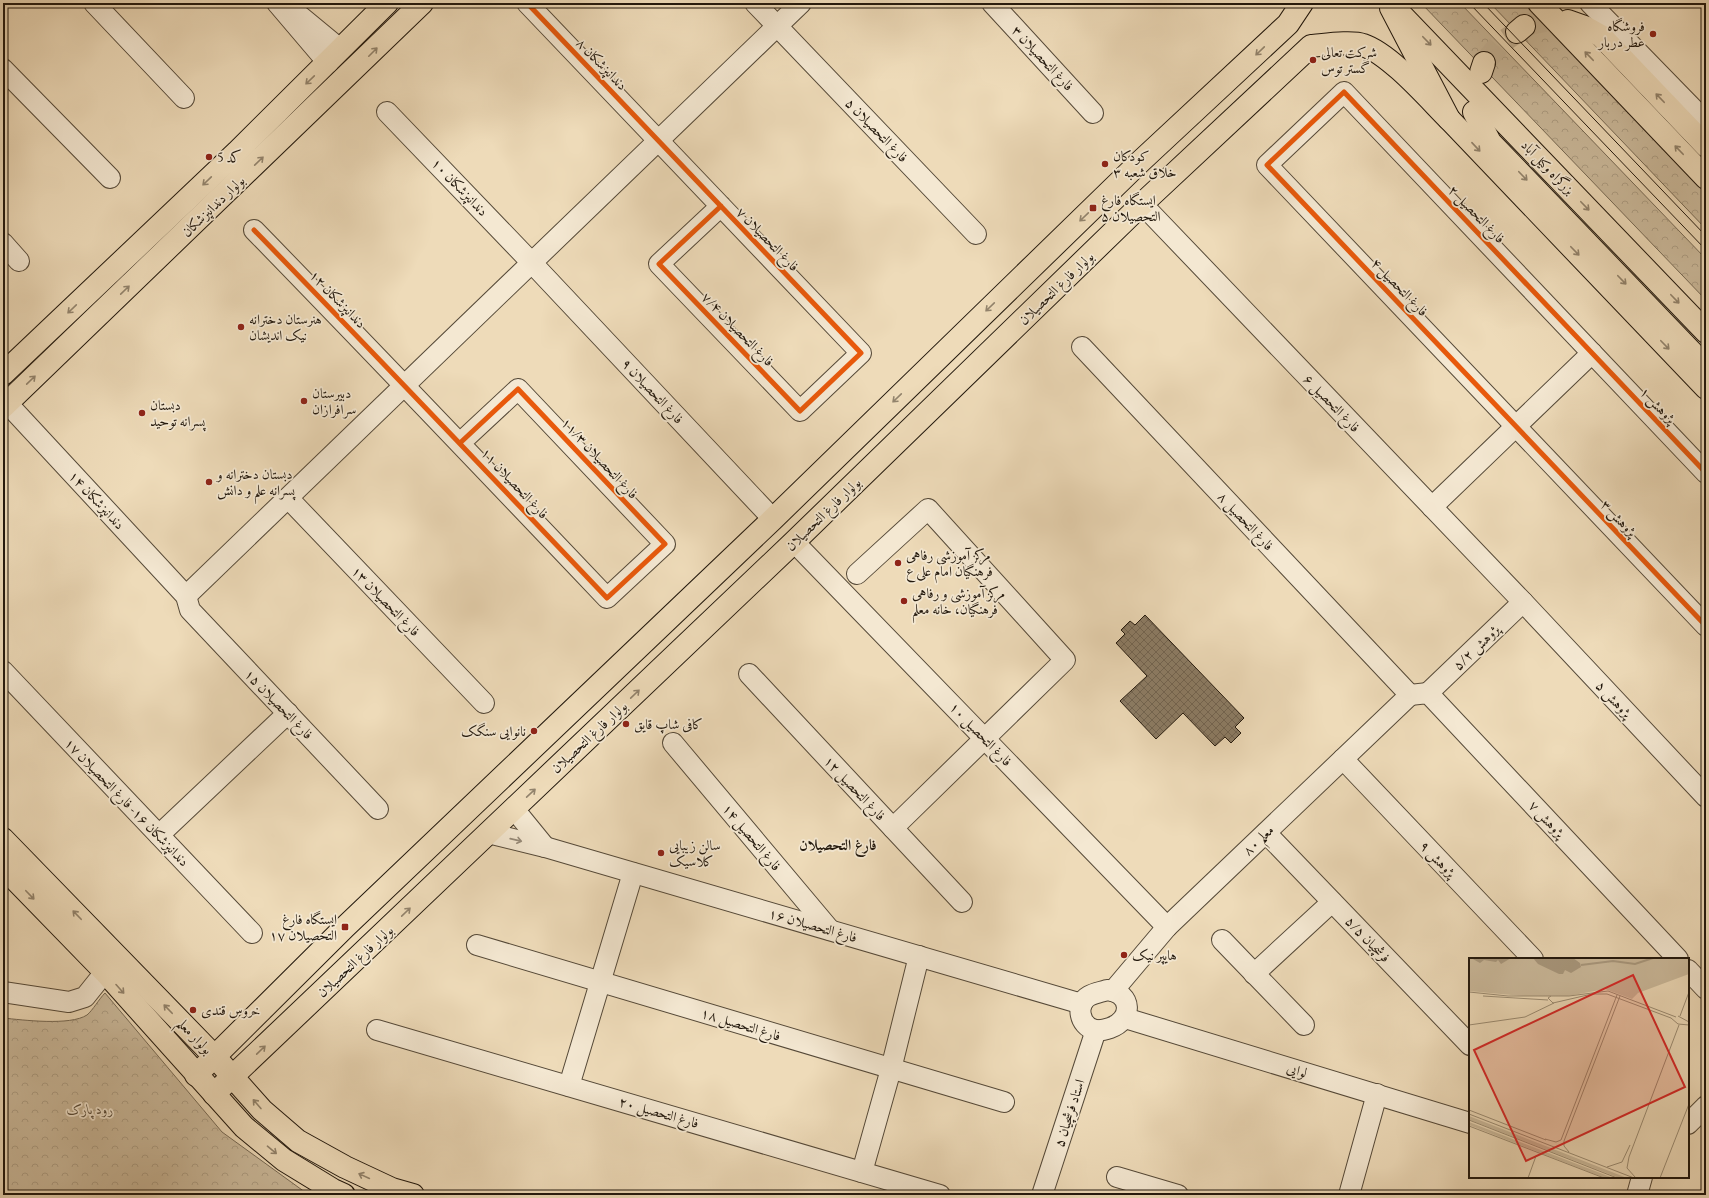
<svg xmlns="http://www.w3.org/2000/svg" width="1709" height="1198" font-family="'EB Garamond',Amiri,serif">
<defs>
<pattern id="forest-crowns" width="20" height="18" patternUnits="userSpaceOnUse"><rect width="20" height="18" fill="#cbba9c"/><path d="M2 6a3 3 0 1 1 6 0M12 15a3 3 0 1 1 6 0" fill="none" stroke="#ae9f85"/></pattern>
<pattern id="building-cross-hatch" width="8" height="8" patternUnits="userSpaceOnUse"><rect width="8" height="8" fill="#8c7d66"/><path d="M0 0l8 8M0 8l8-8" fill="none" stroke="#726552"/></pattern>
</defs>
<rect width="100%" height="100%" fill="#eedbb9"/>
<filter id="stains"><feTurbulence type="fractalNoise" baseFrequency=".005" numOctaves="4"/><feColorMatrix values="0 0 0 0 .2 0 0 0 0 .09 0 0 0 0 .02 0 0 0 .5 -.17"/></filter>
<radialGradient id="worn" r=".72"><stop offset=".6" stop-color="#630" stop-opacity="0"/><stop offset="1" stop-color="#630" stop-opacity=".3"/></radialGradient>
<g fill="url(#forest-crowns)" stroke="#766954">
<path d="M1421 3H1460L1706 259V300Z"/>
<path d="M1490 3H1529L1706 187V229Z"/>
<path d="M105 993 222 1132 309 1195H3V1018C23 1020 70 1026 87 1015 93 1010 99 999 105 993Z"/>
</g>
<path fill="url(#building-cross-hatch)" stroke="#22180d" d="M1145 615 1244 718 1235 727 1241 733 1231 743 1225 737 1215 746 1183 713 1156 739 1120 701 1147 676 1116 643 1125 634 1121 630 1130 621 1135 625Z"/>
<g fill="none" stroke-linecap="round" stroke-linejoin="round">
<g stroke="#c5b497" stroke-width="22" stroke-dasharray="22 11" stroke-linecap="butt">
<path d="M1524 26C1540 21 1552 19 1568 21"/>
<path d="M1484 63 1501 43 1517 32"/>
</g>
<g stroke="#554938" stroke-width="22">
<g id="minor">
<path d="M94 3 184 98"/>
<path d="M277 3 328 63"/>
<path d="M527 3 861 353 800 411 659 264 721 206"/>
<path d="M755 3 976 234"/>
<path d="M992 3 1093 113"/>
<path d="M1590 3 1706 122"/>
<path d="M300 16 340 49"/>
<path d="M3 69 110 178"/>
<path d="M387 112 532 263 773 519"/>
<path d="M1142 204 1523 602 1706 797"/>
<path d="M254 230C373 352 490 475 607 598L665 544 518 389 460 443"/>
<path d="M3 243 19 261"/>
<path d="M1082 347 1410 695"/>
<path d="M7 403 186 596 190 610 378 809"/>
<path d="M1706 473 1344 92 1267 165 1706 626"/>
<path d="M288 498 484 703"/>
<path d="M1432 507 1592 353"/>
<path d="M794 542 1167 927"/>
<path d="M857 574 928 509 1065 660 893 828"/>
<path d="M186 596 801 3"/>
<path d="M3 671 252 933"/>
<path d="M749 674 962 902"/>
<path d="M1428 693 1523 602"/>
<path d="M1410 695 1428 693 1678 959"/>
<path d="M673 743 830 930"/>
<path d="M1343 759 1533 959"/>
<path d="M514 809 545 847"/>
<path d="M488 833 545 847 1082 1004"/>
<path d="M1266 833 1470 1045"/>
<path d="M159 835 288 713"/>
<path d="M1222 940 1304 1025"/>
<path d="M477 945 1004 1102"/>
<path d="M1688 970 1706 989"/>
<path d="M1254 974 1332 902"/>
<path d="M1107 990C1133 993 1133 1020 1110 1028 1104 1030 1100 1031 1095 1030 1079 1026 1075 1004 1089 996 1094 993 1101 992 1107 990Z"/>
<path d="M1113 991 1167 927 1410 695"/>
<path d="M3 992 69 1002 85 997 105 972"/>
<path d="M1125 1018 1470 1123"/>
<path d="M377 1030 940 1195"/>
<path d="M569 1086 633 873"/>
<path d="M1688 1124 1706 1106"/>
<path d="M862 1172 891 1069 919 956"/>
<path d="M1117 1177 1178 1195"/>
<path d="M1042 1195 1096 1030"/>
<path d="M1349 1195 1377 1094"/>
<path d="M1637 1195 1642 1177"/>
</g>
</g>
<g stroke="#22180d" stroke-width="24">
<g id="major">
<path d="M1391 8 1449 119 1706 388"/>
<path d="M3 374 237 152 387 3"/>
<path d="M3 407 422 3"/>
<path d="M3 839 215 1057 262 1110 298 1141 345 1167 392 1189 413 1195"/>
<path d="M3 867 105 972 244 1127 284 1160 333 1190 344 1195"/>
<path d="M196 1075 345 927 773 519 1141 161 1288 24 1302 3"/>
<path d="M214 1094 794 542 1142 204 1311 46C1324 45 1352 41 1363 45 1390 54 1428 98 1449 119"/>
</g>
</g>
<g stroke="#22180d" stroke-width="24">
<g id="highway">
<path d="M1390 3 1706 332"/>
<path d="M1539 3 1706 178"/>
<path d="M1568 21 1585 27 1601 36 1706 146"/>
<path d="M1517 32 1524 26"/>
<path d="M1481 72 1484 63"/>
<path d="M1474 112 1490 142 1706 367"/>
</g>
</g>
<use href="#minor" stroke="#f4e8d2" stroke-width="20"/>
<use href="#major" stroke="#eedbb9" stroke-width="22"/>
<use href="#highway" stroke="#eedbb9" stroke-width="22"/>
<g stroke="#22180d" stroke-width="1">
<path d="M1469 3 1706 250"/>
<path d="M1483 3 1706 236"/>
</g>
<g stroke="#f4e8d2" stroke-width="8">
<g id="cycleway">
<path d="M527 3 861 353 800 411 659 264 721 206"/>
<path d="M254 230C373 352 490 475 607 598L665 544 518 389 460 443"/>
<path d="M1706 473 1344 92 1267 165 1706 626"/>
</g>
</g>
<use href="#cycleway" stroke="#e8590c" stroke-width="5"/>
</g>
<defs><path id="oneway-shaft" d="M-6 0H5M1.5-3L5.5 0L1.5 3" fill="none" stroke-width="1.6" stroke-linecap="round" stroke-linejoin="round"/></defs>
<g stroke="#92836c">
<use href="#oneway-shaft" transform="translate(1427 41) rotate(46)"/>
<use href="#oneway-shaft" transform="translate(1260 51) rotate(136)"/>
<use href="#oneway-shaft" transform="translate(373 52) rotate(-45)"/>
<use href="#oneway-shaft" transform="translate(1589 56) rotate(-134)"/>
<use href="#oneway-shaft" transform="translate(310 80) rotate(136)"/>
<use href="#oneway-shaft" transform="translate(1660 98) rotate(-134)"/>
<use href="#oneway-shaft" transform="translate(1476 147) rotate(47)"/>
<use href="#oneway-shaft" transform="translate(1679 150) rotate(-134)"/>
<use href="#oneway-shaft" transform="translate(259 161) rotate(-44)"/>
<use href="#oneway-shaft" transform="translate(1523 176) rotate(46)"/>
<use href="#oneway-shaft" transform="translate(207 181) rotate(136)"/>
<use href="#oneway-shaft" transform="translate(1585 206) rotate(46)"/>
<use href="#oneway-shaft" transform="translate(1084 217) rotate(136)"/>
<use href="#oneway-shaft" transform="translate(1575 251) rotate(46)"/>
<use href="#oneway-shaft" transform="translate(1622 280) rotate(46)"/>
<use href="#oneway-shaft" transform="translate(125 290) rotate(-44)"/>
<use href="#oneway-shaft" transform="translate(1675 299) rotate(46)"/>
<use href="#oneway-shaft" transform="translate(990 307) rotate(136)"/>
<use href="#oneway-shaft" transform="translate(72 309) rotate(136)"/>
<use href="#oneway-shaft" transform="translate(1665 345) rotate(46)"/>
<use href="#oneway-shaft" transform="translate(31 380) rotate(-44)"/>
<use href="#oneway-shaft" transform="translate(897 398) rotate(136)"/>
<use href="#oneway-shaft" transform="translate(635 694) rotate(-44)"/>
<use href="#oneway-shaft" transform="translate(531 793) rotate(-43)"/>
<use href="#oneway-shaft" transform="translate(30 895) rotate(46)"/>
<use href="#oneway-shaft" transform="translate(406 912) rotate(-44)"/>
<use href="#oneway-shaft" transform="translate(77 915) rotate(-134)"/>
<use href="#oneway-shaft" transform="translate(120 989) rotate(48)"/>
<use href="#oneway-shaft" transform="translate(168 1009) rotate(-134)"/>
<use href="#oneway-shaft" transform="translate(261 1050) rotate(-44)"/>
<use href="#oneway-shaft" transform="translate(257 1104) rotate(-131)"/>
<use href="#oneway-shaft" transform="translate(272 1150) rotate(40)"/>
<use href="#oneway-shaft" transform="translate(364 1176) rotate(-155)"/>
</g>
<use stroke="#968a79" href="#oneway-shaft" transform="translate(516 840) rotate(13)"/>
<g fill="#8f2418" stroke="#f4e8d2" stroke-width="1.5">
<circle cx="1653" cy="34" r="4"/>
<circle cx="1313" cy="60" r="4"/>
<circle cx="209" cy="157" r="4"/>
<circle cx="1105" cy="164" r="4"/>
<rect x="1089" y="204" width="8" height="8" rx="2"/>
<circle cx="241" cy="327" r="4"/>
<circle cx="304" cy="401" r="4"/>
<circle cx="142" cy="413" r="4"/>
<circle cx="209" cy="482" r="4"/>
<circle cx="898" cy="563" r="4"/>
<circle cx="904" cy="601" r="4"/>
<circle cx="626" cy="724" r="4"/>
<circle cx="534" cy="731" r="4"/>
<circle cx="661" cy="853" r="4"/>
<rect x="341" y="923" width="8" height="8" rx="2"/>
<circle cx="1124" cy="955" r="4"/>
<circle cx="193" cy="1010" r="4"/>
</g>
<g text-anchor="middle" dominant-baseline="central" stroke-width="3.5" stroke-linejoin="round" paint-order="stroke">
<g font-size="14" fill="#22180d" stroke="#f4e8d2" text-anchor="start">
<text x="1645" y="26" text-anchor="end">فروشگاه<tspan x="1645" dy="16">عطر دربار</tspan></text>
<text x="1321" y="52">شرکت تعالی<tspan x="1321" dy="16">گستر توس</tspan></text>
<text x="1113" y="156">کودکان<tspan x="1113" dy="16">خلاق شعبه ۳</tspan></text>
<text x="217" y="157">کد 5</text>
<text x="1101" y="200">ایستگاه فارغ<tspan x="1101" dy="16">التحصیلان ۵</tspan></text>
<text x="249" y="319">هنرستان دخترانه<tspan x="249" dy="16">نیک اندیشان</tspan></text>
<text x="312" y="393">دبیرستان<tspan x="312" dy="16">سرافرازان</tspan></text>
<text x="150" y="405">دبستان<tspan x="150" dy="16">پسرانه توحید</tspan></text>
<text x="217" y="474">دبستان دخترانه و<tspan x="217" dy="16">پسرانه علم و دانش</tspan></text>
<text x="906" y="555">مرکز آموزشی رفاهی<tspan x="906" dy="16">فرهنگیان امام علی ع</tspan></text>
<text x="912" y="593">مرکز آموزشی و رفاهی<tspan x="912" dy="16">فرهنگیان، خانه معلم</tspan></text>
<text x="634" y="724">کافی شاپ قایق</text>
<text x="526" y="731" text-anchor="end">نانوایی سنگک</text>
<text x="669" y="845">سالن زیبایی<tspan x="669" dy="16">کلاسیک</tspan></text>
<text x="337" y="919" text-anchor="end">ایستگاه فارغ<tspan x="337" dy="16">التحصیلان ۱۷</tspan></text>
<text x="1132" y="955">هایپر نیک</text>
<text x="201" y="1010">خروس قندی</text>
</g>
<g font-size="14" fill="#22180d" stroke="#f4e8d2">
<text transform="translate(1043 58) rotate(47)">فارغ التحصیلان ۳</text>
<text transform="translate(602 64) rotate(46)">دندانپزشکان ۸</text>
<text transform="translate(877 130) rotate(46)">فارغ التحصیلان ۵</text>
<text transform="translate(1548 167) rotate(46)">بزرگراه وکیل آباد</text>
<text transform="translate(460 187) rotate(46)">دندانپزشکان ۱۰</text>
<text transform="translate(213 206) rotate(-44)">بولوار دندانپزشکان</text>
<text transform="translate(1477 214) rotate(46)">فارغ التحصیل ۲</text>
<text transform="translate(768 239) rotate(46)">فارغ التحصیلان ۷</text>
<text transform="translate(1400 287) rotate(46)">فارغ التحصیل ۴</text>
<text transform="translate(1056 288) rotate(-44)">بولوار فارغ التحصیلان</text>
<text transform="translate(338 299) rotate(46)">دندانپزشکان ۱۲</text>
<text transform="translate(738 329) rotate(46)">فارغ التحصیلان ۷/۴</text>
<text transform="translate(653 391) rotate(47)">فارغ التحصیلان ۹</text>
<text transform="translate(1332 403) rotate(46)">فارغ التحصیل ۶</text>
<text transform="translate(1658 405) rotate(46)">پژوهش ۱</text>
<text transform="translate(600 458) rotate(47)">فارغ التحصیلان ۱۱/۳</text>
<text transform="translate(515 483) rotate(47)">فارغ التحصیلان ۱۱</text>
<text transform="translate(97 500) rotate(47)">دندانپزشکان ۱۴</text>
<text transform="translate(823 514) rotate(-44)">بولوار فارغ التحصیلان</text>
<text transform="translate(1619 518) rotate(46)">پژوهش ۳</text>
<text transform="translate(1246 521) rotate(47)">فارغ التحصیل ۸</text>
<text transform="translate(386 601) rotate(46)">فارغ التحصیلان ۱۳</text>
<text transform="translate(1476 647) rotate(-44)">پژوهش ۵/۲</text>
<text transform="translate(1614 699) rotate(47)">پژوهش ۵</text>
<text transform="translate(279 704) rotate(46)">فارغ التحصیلان ۱۵</text>
<text transform="translate(981 734) rotate(46)">فارغ التحصیل ۱۰</text>
<text transform="translate(589 737) rotate(-43)">بولوار فارغ التحصیلان</text>
<text transform="translate(855 788) rotate(47)">فارغ التحصیل ۱۲</text>
<text transform="translate(127 802) rotate(46)">دندانپزشکان ۱۶- فارغ التحصیلان ۱۷</text>
<text transform="translate(1547 819) rotate(47)">پژوهش ۷</text>
<text transform="translate(752 837) rotate(50)">فارغ التحصیل ۱۴</text>
<text transform="translate(1258 840) rotate(-44)">معلم ۸۰</text>
<text transform="translate(1438 859) rotate(46)">پژوهش ۹</text>
<text transform="translate(813 925) rotate(16)">فارغ التحصیلان ۱۶</text>
<text transform="translate(1368 939) rotate(46)">فرشچیان ۵/۵</text>
<text transform="translate(355 961) rotate(-43)">بولوار فارغ التحصیلان</text>
<text transform="translate(741 1024) rotate(17)">فارغ التحصیل ۱۸</text>
<text transform="translate(195 1036) rotate(46)">بولوار معلم</text>
<text transform="translate(1297 1070) rotate(17)">لوایی</text>
<text transform="translate(659 1112) rotate(16)">فارغ التحصیل ۲۰</text>
<text transform="translate(1069 1113) rotate(-72)">استاد فرشچیان ۵</text>
</g>
<g font-size="14" font-style="italic" fill="#554938" stroke="#f4e8d2">
<text x="90" y="1109">رود پارک</text>
</g>
<g font-size="15" font-weight="bold" fill="#22180d" stroke="#f4e8d2">
<text x="838" y="844">فارغ التحصیلان</text>
</g>
</g>
<g transform="translate(1469 958)">
<rect width="220" height="220" fill="#eedbb9"/>
<path d="M0 0H220V16L169 35 163 41 136 31 99 38H53L0 33ZM0 158 158 220H150L1 162ZM0 164 144 220H136L0 167Z" fill="#cbba9c"/>
<path d="M2 0H42L32 6 29 2 27 4 15 2 11 5ZM64 0H104L111 5 112 9 102 15 96 12 94 16H90L69 6Z" fill="#a9997f"/>
<path fill="none" stroke="#a9997f" stroke-width="2" d="M112 7 144 3 166 6 184 0"/>
<path fill="none" stroke="#9c8d74" stroke-width="1" d="M0 34 39 38H82M14 38 79 42M209 58 220 64M211 58 220 34M207 59 139 33 100 38H82L79 40 84 45 123 36H138L202 60 209 66 220 67M0 67 56 59 85 45M0 152 77 182M0 156 165 220M0 162 148 220M0 168 135 220M76 181 87 184 92 182 148 37M100 194 95 188V183L151 38M138 209 153 204 161 187M166 219 158 210 160 199 210 67M59 220 67 198M191 220 220 146"/>
<path fill="#d62828" fill-opacity="0.15" stroke="#d62828" stroke-width="2" d="M164 17 216 129 57 203 5 92Z"/>
<rect width="220" height="220" fill="none" stroke="#22180d" stroke-width="2"/>
</g>
<rect width="1709" height="1198" fill="none" stroke="#eedbb9" stroke-width="16"/>
<rect x="4" y="4" width="1701" height="1190" fill="none" stroke="#22180d" stroke-width="2"/>
<rect x="8" y="8" width="1693" height="1182" fill="none" stroke="#22180d"/>
<rect width="100%" height="100%" filter="url(#stains)"/>
<rect width="100%" height="100%" fill="url(#worn)"/>
</svg>
